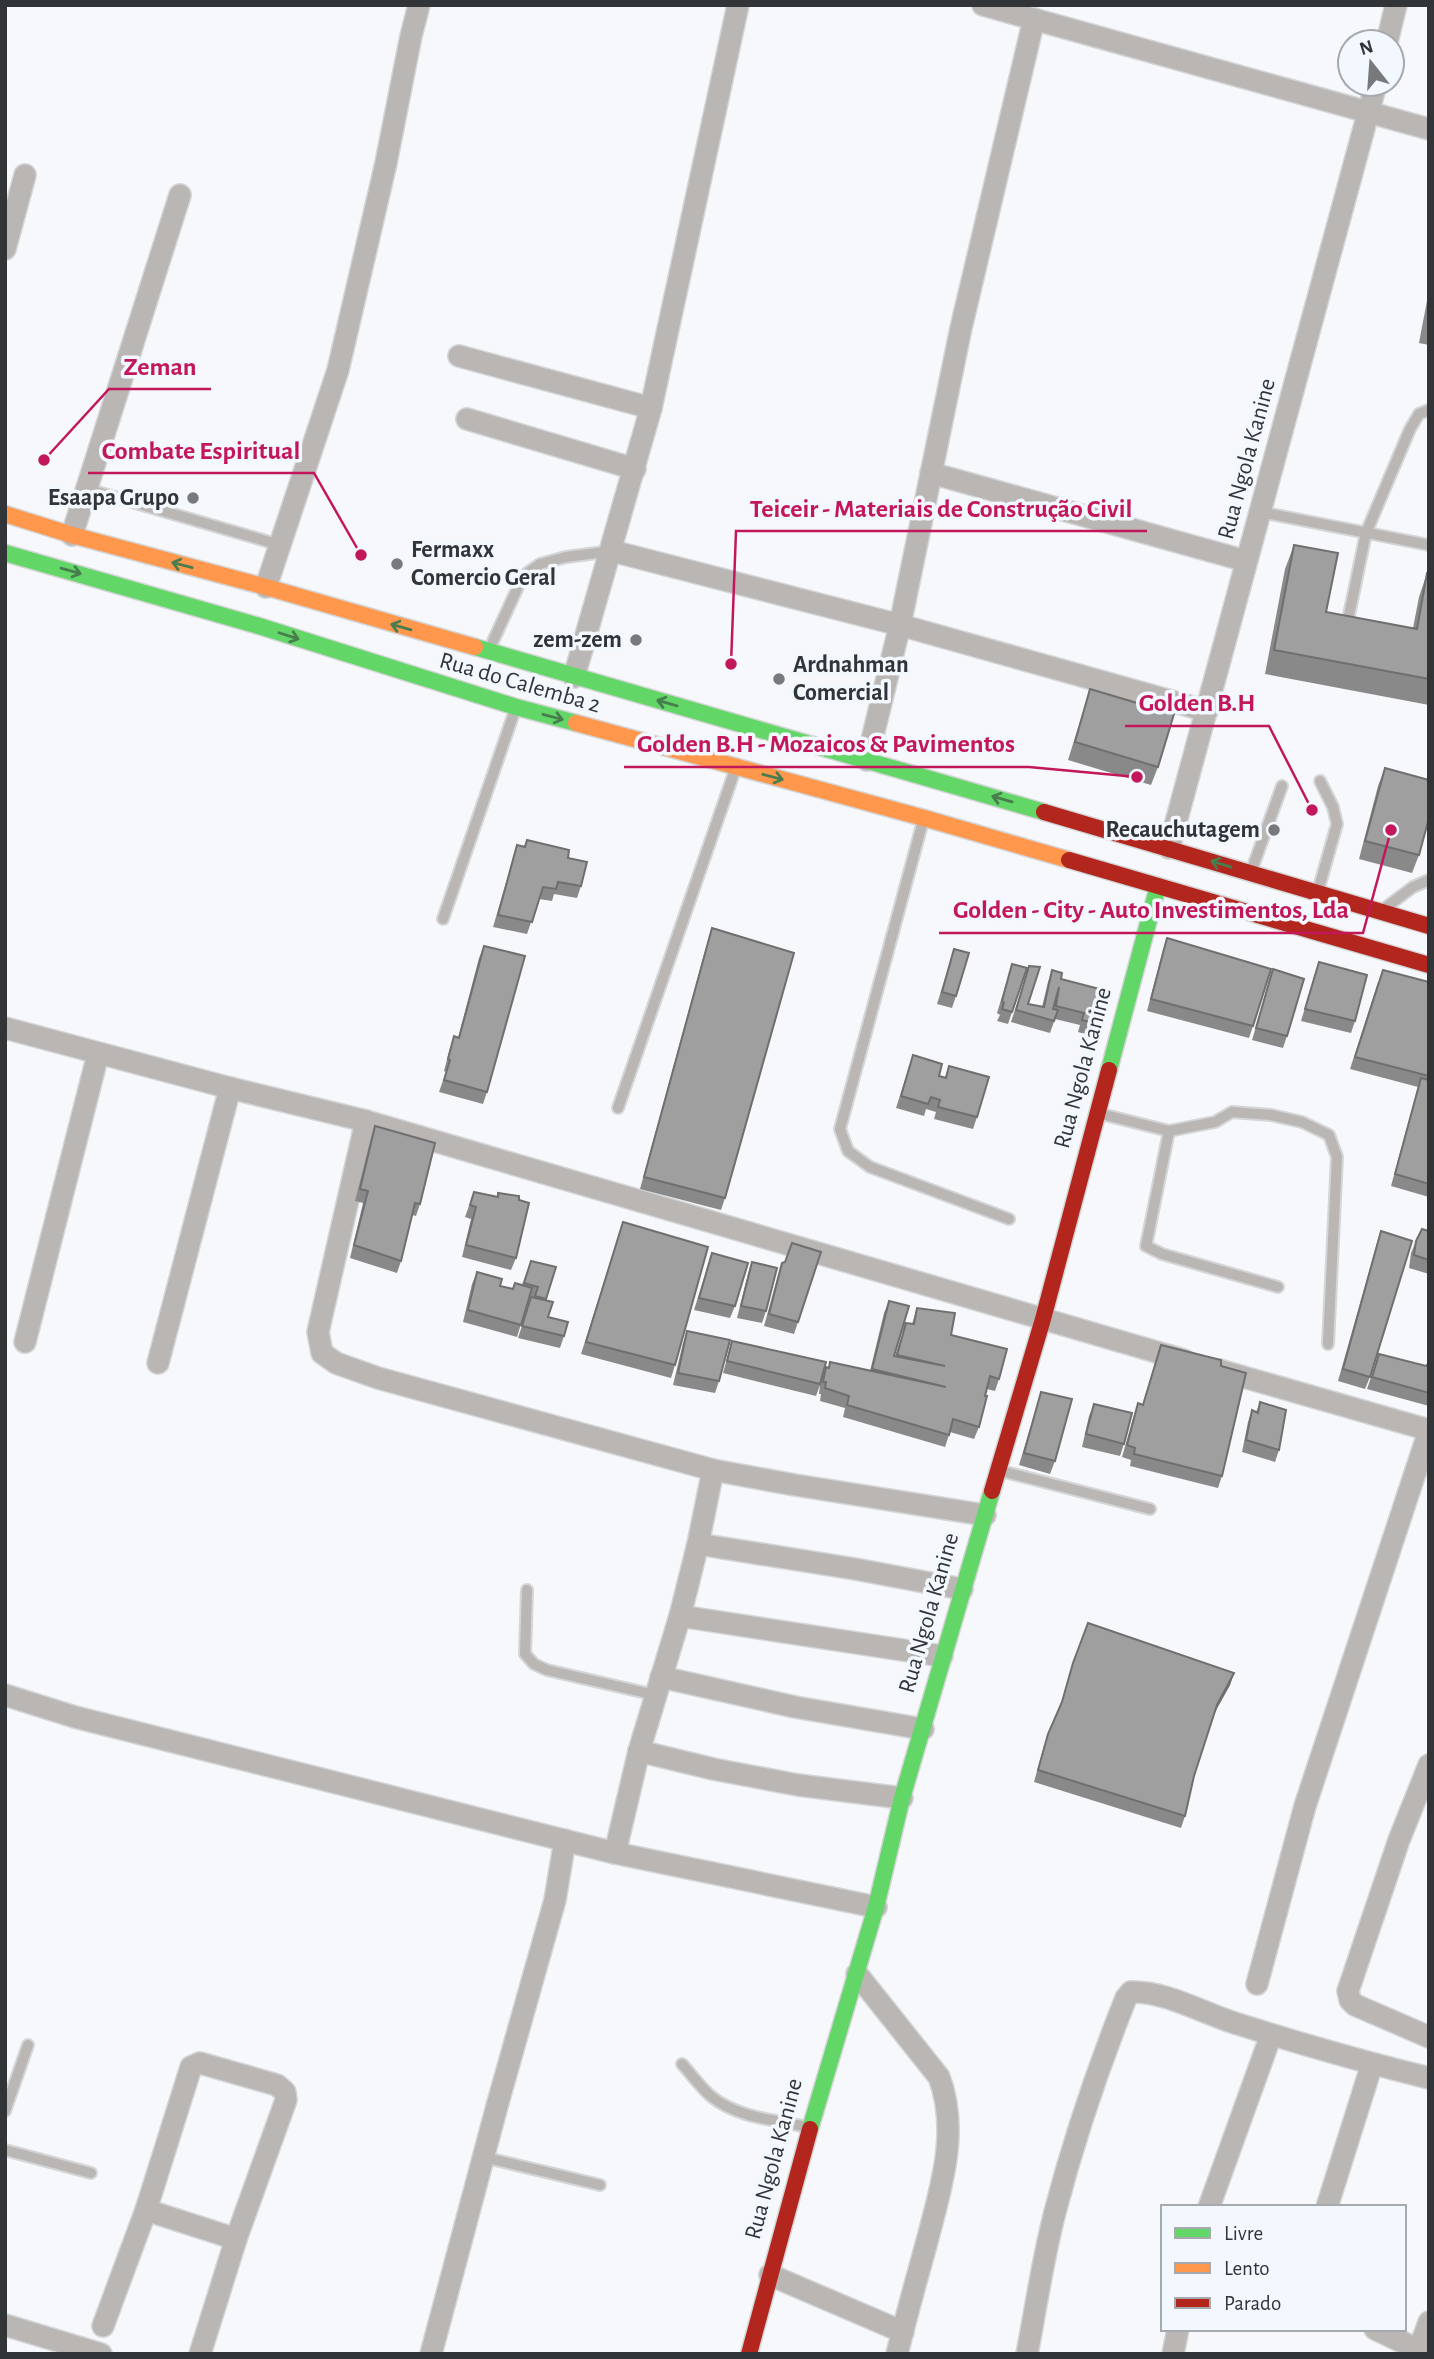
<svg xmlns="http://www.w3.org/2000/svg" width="1434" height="2359" font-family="'Alegreya Sans',sans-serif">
<rect width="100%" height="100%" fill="#f6f8fb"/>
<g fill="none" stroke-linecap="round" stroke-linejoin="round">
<g stroke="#d4d5d7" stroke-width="14">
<g id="lane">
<path d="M87 489 280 545"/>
<path d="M1260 512 1429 545"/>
<path d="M1348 620 1366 533 1410 429 1419 414 1429 410"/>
<path d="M489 650 523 576 540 564 566 557 612 551"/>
<path d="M923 821 840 1129 848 1151 870 1167 1009 1219"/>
<path d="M1251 872 1282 786"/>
<path d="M1318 891 1337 824 1333 807 1320 781"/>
<path d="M1385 908 1413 887 1429 880"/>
<path d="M443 919 515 710"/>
<path d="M618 1108 735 770"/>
<path d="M1101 1114 1169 1131 1215 1122 1232 1112 1271 1115 1302 1122 1329 1135 1337 1157 1328 1344"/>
<path d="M1169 1131 1146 1246 1162 1254 1278 1287"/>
<path d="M1001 1471 1150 1509"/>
<path d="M527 1590 525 1654 534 1664 547 1670 655 1695"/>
<path d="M682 2064C692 2075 701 2088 712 2097 738 2118 776 2120 807 2127"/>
<path d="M5 2111 28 2045"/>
<path d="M5 2150 91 2173"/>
<path d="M483 2157 600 2185"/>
</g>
</g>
<g stroke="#d4d5d7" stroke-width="24">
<g id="street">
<path d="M983 5 1429 129"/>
<path d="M1387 42 1396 5"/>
<path d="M5 249 25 175"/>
<path d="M459 356 651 408"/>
<path d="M467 419 635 469"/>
<path d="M931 473 1246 561"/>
<path d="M72 535 180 195"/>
<path d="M612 551 900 625 1207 711"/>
<path d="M266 587 338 370 386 163 411 36 419 5"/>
<path d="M574 677 651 408 738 5"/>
<path d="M867 760 900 625 961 328 1034 19"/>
<path d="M1169 848 1376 84"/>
<path d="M5 1028 230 1088 366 1121 1184 1360"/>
<path d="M366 1121 318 1332 322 1353 336 1363 378 1378 713 1470 795 1485 985 1515"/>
<path d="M25 1342 98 1054"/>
<path d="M158 1363 230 1088"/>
<path d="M1219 1370 1429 1430"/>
<path d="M698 1544 855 1569 962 1589"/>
<path d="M680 1616 942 1656"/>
<path d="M661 1677 795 1707 923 1729"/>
<path d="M5 1695 75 1717 615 1853 876 1907"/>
<path d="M639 1751 713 1769 798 1785 902 1798"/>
<path d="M1429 1765 1399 1840 1348 1991 1350 2000 1355 2005 1429 2037"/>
<path d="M615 1853 639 1751 680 1616 698 1544 713 1470"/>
<path d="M857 1974 939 2077C960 2132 940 2191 926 2245 916 2281 906 2317 897 2354"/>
<path d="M1257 1984 1305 1806 1429 1431"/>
<path d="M1209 2207 1271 2035"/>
<path d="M1327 2207 1372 2064"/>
<path d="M146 2210 236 2239"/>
<path d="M770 2275 903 2332"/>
<path d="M5 2325 101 2354"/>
<path d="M103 2326 146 2210 191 2067 200 2063 277 2085 285 2092 286 2100 236 2239 200 2354"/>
<path d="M1375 2329 1427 2354"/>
<path d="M1419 2350 1429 2322"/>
<path d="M431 2354 497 2106 555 1900 565 1840"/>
<path d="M1027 2354C1036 2307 1043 2258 1055 2212 1074 2139 1098 2068 1126 1998L1131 1992C1167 1991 1204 2014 1238 2024 1301 2044 1364 2062 1429 2078"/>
<path d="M1173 2354 1178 2329"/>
</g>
</g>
<g stroke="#d4d5d7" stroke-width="19">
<g id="fast">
<path d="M5 553 259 626 516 707 576 723"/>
<path d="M475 647 1044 812"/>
<path d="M1109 1070 1158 886"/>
<path d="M810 2129 876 1907 902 1798 992 1491"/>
</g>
</g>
<g stroke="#d4d5d7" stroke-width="19">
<g id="slow">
<path d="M5 514 72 535 266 587 475 647"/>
<path d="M576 723 924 818 1069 860"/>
</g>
</g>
<g stroke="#d4d5d7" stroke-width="19">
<g id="jam">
<path d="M1044 812 1429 926"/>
<path d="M1069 860 1429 965"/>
<path d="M992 1491 1043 1319 1109 1070"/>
<path d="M749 2354 810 2129"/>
</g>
</g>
<use href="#lane" stroke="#b9b6b4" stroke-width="10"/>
<use href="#street" stroke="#b9b6b4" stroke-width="21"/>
<use href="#fast" stroke="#63d668" stroke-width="16"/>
<use href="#slow" stroke="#ff974d" stroke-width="16"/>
<use href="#jam" stroke="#b3261e" stroke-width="16"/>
</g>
<g fill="#8a898a">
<path d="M1429 290V345L1419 343Z"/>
<path d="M1294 545 1326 612 1413 628 1419 597 1427 573H1429V705L1265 674 1285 569Z"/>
<path d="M1090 689 1158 767 1151 785 1068 760Z"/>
<path d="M1385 768 1419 855 1412 873 1359 859 1378 786Z"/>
<path d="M527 840 568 858 581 886 577 898 554 894 552 901 539 899 527 934 493 927 517 845 524 846Z"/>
<path d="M712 928 725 1198 721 1210 640 1189 708 940Z"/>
<path d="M1167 938 1253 1026 1249 1038 1147 1011 1163 950Z"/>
<path d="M484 946 487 1092 483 1104 439 1092 446 1072 444 1071 450 1048 454 1036 458 1038 479 958Z"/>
<path d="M954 949 956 996 952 1008 937 1004Z"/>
<path d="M1319 962 1355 1021 1351 1033 1301 1021Z"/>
<path d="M1012 964 1027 968 1008 1024 997 1021 1000 1015 997 1013Z"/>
<path d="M1029 966 1028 1004 1042 1007 1048 982 1052 970 1061 979 1097 1024 1092 1036 1078 1032 1080 1025 1055 1019 1050 1033 1011 1022Z"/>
<path d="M1273 969 1287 1036 1283 1048 1252 1040Z"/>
<path d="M1378 982H1429V1197L1391 1186 1418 1087 1350 1069Z"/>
<path d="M913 1055 939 1076 945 1077 949 1066 977 1117 973 1129 934 1119 936 1112 926 1109 924 1116 896 1108Z"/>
<path d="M375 1126 420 1204 416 1216 412 1215 401 1261 397 1273 350 1258 363 1203 355 1201 371 1138Z"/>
<path d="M474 1192 497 1197 498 1193 516 1258 511 1270 462 1257 471 1219 465 1217Z"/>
<path d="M623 1222 675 1365 671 1378 581 1354Z"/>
<path d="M1381 1231 1370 1377 1365 1389 1338 1381 1377 1243Z"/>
<path d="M1429 1231V1274L1409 1268 1411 1253 1416 1241Z"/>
<path d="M712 1253 735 1306 730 1318 694 1310Z"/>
<path d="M531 1261 556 1267 546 1300 548 1317 564 1336 560 1348 518 1338 531 1298H529L517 1337 463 1322 472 1284 477 1272 500 1286 513 1289 522 1285Z"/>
<path d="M752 1262 766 1311 762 1323 737 1318 748 1274Z"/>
<path d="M782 1263 798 1322 794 1334 764 1326 778 1275Z"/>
<path d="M889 1301 894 1356H895L906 1323 912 1324 917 1308 951 1335 999 1379 995 1391 987 1389 979 1427 974 1439 950 1432 945 1447 843 1417 845 1408 820 1401 821 1394H819L820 1385 816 1396 723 1373 732 1341 823 1375 826 1367 828 1368 830 1362 870 1371 884 1313Z"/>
<path d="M687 1331 719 1381 715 1393 673 1385 683 1343Z"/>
<path d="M1161 1345 1222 1476 1218 1488 1130 1466 1131 1460 1122 1457 1134 1415 1138 1403 1143 1404Z"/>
<path d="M1379 1354 1426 1366 1429 1363V1406L1367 1389Z"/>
<path d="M1041 1392 1055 1461 1050 1474 1019 1465Z"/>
<path d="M1260 1402 1279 1450 1275 1462 1242 1452 1248 1422 1252 1410 1256 1412Z"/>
<path d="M1094 1404 1124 1444 1120 1456 1082 1447 1089 1416Z"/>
<path d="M1088 1623 1234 1673 1230 1685 1214 1714 1194 1776 1185 1816 1181 1828 1034 1782 1044 1746 1060 1708 1069 1675Z"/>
</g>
<path fill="#706f70" d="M1234 1673 1230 1685 1212 1717 1217 1705Z"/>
<g fill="#a09fa0" stroke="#706f70" stroke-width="2">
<path d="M1294 545 1338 553 1326 612 1417 629 1427 573H1429V679L1274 650Z"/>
<path d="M1090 689 1174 714 1158 767 1075 742Z"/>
<path d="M1385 768 1429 780V818L1419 855 1365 841Z"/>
<path d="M527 840 569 850 568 858 587 862 581 886 558 882 556 889 543 887 532 922 498 915 517 845 525 847Z"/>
<path d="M712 928 794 953 725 1198 644 1177Z"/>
<path d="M1167 938 1271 969 1253 1026 1151 999Z"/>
<path d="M484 946 525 956 487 1092 444 1080 450 1060 448 1059 454 1036 459 1038Z"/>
<path d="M954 949 969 953 956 996 942 992Z"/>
<path d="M1319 962 1367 975 1355 1021 1305 1009Z"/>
<path d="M1012 964 1027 968 1012 1012 1002 1009 1004 1003 1002 1001Z"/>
<path d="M1029 966 1040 967 1028 1004 1044 1007 1052 970 1062 973 1061 979 1107 991 1097 1024 1082 1020 1084 1013 1056 1006 1059 987 1053 1009 1058 1010 1054 1021 1016 1010Z"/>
<path d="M1273 969 1304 979 1287 1036 1256 1028Z"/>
<path d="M1383 970 1429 982V1076L1355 1057Z"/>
<path d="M913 1055 942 1064 939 1076 946 1078 949 1066 989 1077 977 1117 938 1107 940 1100 931 1097 928 1104 901 1096Z"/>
<path d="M1421 1078 1429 1080V1184L1395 1174Z"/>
<path d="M375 1126 435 1143 420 1204 415 1203 401 1261 354 1245 368 1191 360 1189Z"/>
<path d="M474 1192 498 1197V1193L519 1196V1200L529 1203 516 1258 466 1245 476 1207 470 1205Z"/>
<path d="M623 1222 708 1247 675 1365 586 1342Z"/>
<path d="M1422 1229 1429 1231V1260L1414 1255 1416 1241Z"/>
<path d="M1381 1231 1412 1241 1370 1377 1343 1369Z"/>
<path d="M792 1243 821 1252 798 1322 769 1314 782 1263 785 1262Z"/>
<path d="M712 1253 748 1263 735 1306 699 1298Z"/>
<path d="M531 1261 556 1267 546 1299 535 1296 538 1287 524 1283Z"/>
<path d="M752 1262 777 1268 766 1311 741 1306Z"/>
<path d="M477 1272 502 1279 500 1286 513 1289 515 1283 532 1288 521 1325 468 1310Z"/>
<path d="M531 1297 553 1302 548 1317 568 1322 564 1336 522 1326Z"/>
<path d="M889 1301 909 1306 894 1356 945 1366 897 1355 906 1323 914 1324 917 1308 955 1313 951 1335 1007 1349 999 1379 990 1376 985 1396H987L979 1427 953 1419 949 1435 847 1405 849 1396 825 1388 826 1382H823L826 1367 829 1368 830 1362 946 1387 872 1369Z"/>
<path d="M687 1331 730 1340 719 1381 678 1373Z"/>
<path d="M732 1341 826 1362 820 1384 727 1361Z"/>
<path d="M1161 1345 1221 1360V1366L1246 1373 1222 1476 1134 1454 1135 1448 1127 1445 1138 1403 1143 1405Z"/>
<path d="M1379 1354 1426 1366 1429 1363V1393L1372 1377Z"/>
<path d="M1041 1392 1072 1399 1055 1461 1024 1453Z"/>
<path d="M1260 1402 1286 1410 1279 1450 1246 1440 1252 1410 1258 1413Z"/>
<path d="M1094 1404 1132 1413 1124 1444 1086 1434Z"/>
<path d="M1088 1623 1234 1673 1217 1705 1194 1776 1185 1816 1038 1770 1048 1734 1062 1702 1073 1663Z"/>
</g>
<defs><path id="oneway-shaft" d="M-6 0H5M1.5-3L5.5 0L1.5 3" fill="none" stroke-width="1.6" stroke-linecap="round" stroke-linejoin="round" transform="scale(1.75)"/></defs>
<g stroke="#487d4e">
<use href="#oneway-shaft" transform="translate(182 565) rotate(-165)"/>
<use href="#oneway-shaft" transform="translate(71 571) rotate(16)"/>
<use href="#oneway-shaft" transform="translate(401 627) rotate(-164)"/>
<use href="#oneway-shaft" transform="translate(289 636) rotate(18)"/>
<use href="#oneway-shaft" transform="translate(667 703) rotate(-164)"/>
<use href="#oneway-shaft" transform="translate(553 717) rotate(15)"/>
<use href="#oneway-shaft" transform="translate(773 777) rotate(15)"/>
<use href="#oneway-shaft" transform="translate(1002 799) rotate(-164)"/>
<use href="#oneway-shaft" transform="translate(1221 864) rotate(-163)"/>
</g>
<g fill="#77797c" stroke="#f3f8fe" stroke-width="2.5">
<circle cx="193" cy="498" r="7"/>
<circle cx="397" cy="564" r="7"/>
<circle cx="636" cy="640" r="7"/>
<circle cx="779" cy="679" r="7"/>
<circle cx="1274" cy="830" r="7"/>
</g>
<g text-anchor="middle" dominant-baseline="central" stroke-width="7" stroke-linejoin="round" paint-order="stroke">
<g font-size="24" fill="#323538" stroke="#f3f8fe">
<text transform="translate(1247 459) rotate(-75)">Rua Ngola Kanine</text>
<text transform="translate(520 683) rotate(16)">Rua do Calemba 2</text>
<text transform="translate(1083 1068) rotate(-75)">Rua Ngola Kanine</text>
<text transform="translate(929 1613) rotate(-74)">Rua Ngola Kanine</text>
<text transform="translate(774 2159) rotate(-75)">Rua Ngola Kanine</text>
</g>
<g font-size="24" font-weight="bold" fill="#323538" stroke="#f3f8fe" text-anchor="end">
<text x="179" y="498">Esaapa Grupo</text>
<text x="411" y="550" text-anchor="start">Fermaxx<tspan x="411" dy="28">Comercio Geral</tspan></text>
<text x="622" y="640">zem-zem</text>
<text x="793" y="665" text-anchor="start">Ardnahman<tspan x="793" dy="28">Comercial</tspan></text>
<text x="1260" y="830">Recauchutagem</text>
</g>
</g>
<path fill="none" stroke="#c2185b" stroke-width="2.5" d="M44 460L109 389H211M361 555L314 473H88M731 664L736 531H1147M1312 810L1269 726H1125M1137 777L1029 767H624M1391 830L1363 933H939"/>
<g fill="#c2185b" stroke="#f3f8fe" stroke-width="2.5">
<circle cx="44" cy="460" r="7"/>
<circle cx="361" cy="555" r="7"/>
<circle cx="731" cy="664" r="7"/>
<circle cx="1312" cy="810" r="7"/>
<circle cx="1137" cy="777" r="7"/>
<circle cx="1391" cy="830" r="7"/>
</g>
<g font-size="26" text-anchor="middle" font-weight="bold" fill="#c2185b" stroke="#f3f8fe" stroke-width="7" stroke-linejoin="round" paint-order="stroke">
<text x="160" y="375">Zeman</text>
<text x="201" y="459">Combate Espiritual</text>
<text x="941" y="517">Teiceir - Materiais de Construção Civil</text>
<text x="1197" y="711">Golden B.H</text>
<text x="826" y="752">Golden B.H - Mozaicos &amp; Pavimentos</text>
<text x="1151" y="918">Golden - City - Auto Investimentos, Lda</text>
</g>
<rect width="1434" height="2359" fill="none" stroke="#323538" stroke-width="14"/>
<rect x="1161" y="2205" width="245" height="126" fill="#f3f8fe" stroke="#a6aaaf" stroke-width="2"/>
<rect x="1175" y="2228" width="35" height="10" fill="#63d668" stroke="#a6aaaf" stroke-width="2"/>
<text x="1224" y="2240" font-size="21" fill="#323538">Livre</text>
<rect x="1175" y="2263" width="35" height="10" fill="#ff974d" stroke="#a6aaaf" stroke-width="2"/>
<text x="1224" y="2275" font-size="21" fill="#323538">Lento</text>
<rect x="1175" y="2298" width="35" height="10" fill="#b3261e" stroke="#a6aaaf" stroke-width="2"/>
<text x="1224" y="2310" font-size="21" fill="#323538">Parado</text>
<g transform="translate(1371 63) rotate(343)"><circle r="33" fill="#f3f8fe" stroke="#a6aaaf" stroke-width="2"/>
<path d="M0-5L12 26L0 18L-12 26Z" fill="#77797c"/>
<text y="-10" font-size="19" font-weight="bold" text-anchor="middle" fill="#323538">N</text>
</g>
</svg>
